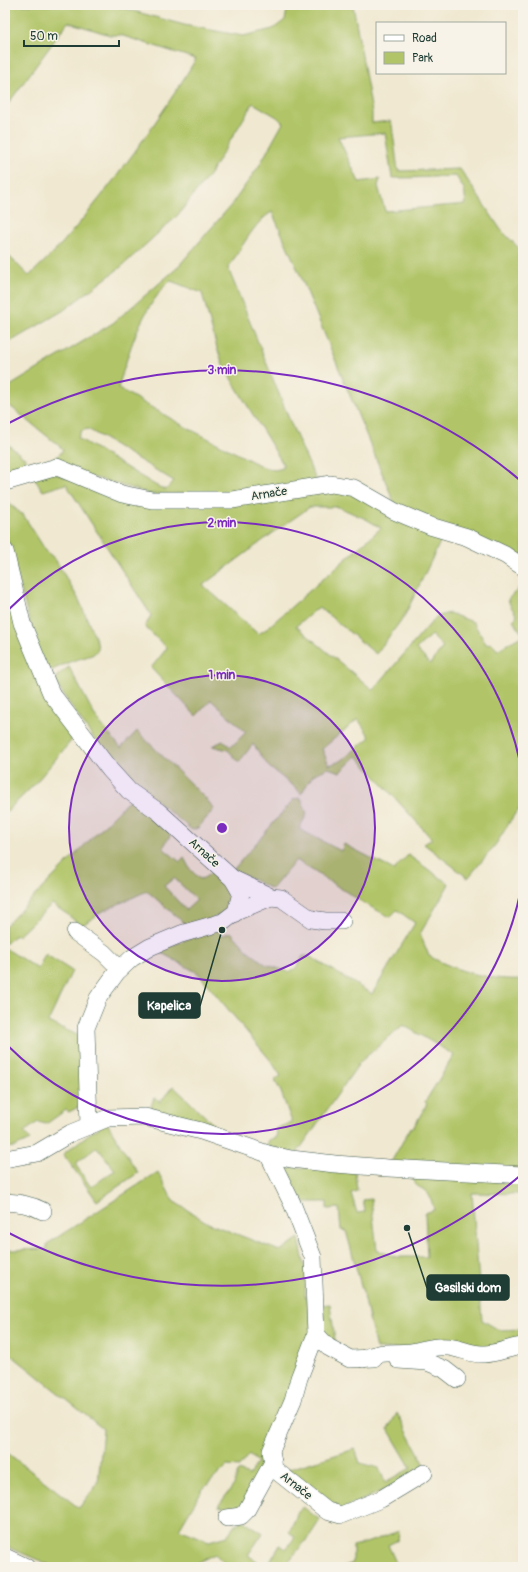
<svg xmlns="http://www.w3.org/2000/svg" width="528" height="1572" font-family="Pangolin,sans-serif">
<rect width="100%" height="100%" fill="#f7f3e8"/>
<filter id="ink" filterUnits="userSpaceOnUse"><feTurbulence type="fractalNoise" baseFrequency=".025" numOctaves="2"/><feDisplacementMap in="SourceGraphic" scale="8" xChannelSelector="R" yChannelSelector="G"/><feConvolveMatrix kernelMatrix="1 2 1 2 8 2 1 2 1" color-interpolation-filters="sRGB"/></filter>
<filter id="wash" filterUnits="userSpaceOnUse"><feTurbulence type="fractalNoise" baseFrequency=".012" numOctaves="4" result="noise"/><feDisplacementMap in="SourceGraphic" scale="16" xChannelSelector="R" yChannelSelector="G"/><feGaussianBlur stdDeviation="0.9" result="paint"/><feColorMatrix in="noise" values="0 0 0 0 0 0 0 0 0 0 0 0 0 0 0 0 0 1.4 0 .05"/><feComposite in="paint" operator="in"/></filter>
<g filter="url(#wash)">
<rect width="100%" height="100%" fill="#f0e8d0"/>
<g fill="#b1c568" stroke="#68814e" fill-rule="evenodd">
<path d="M5 5H112L184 25 243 36 273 29 285 20 288 5H353L372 112V123L390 121 392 125 398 171 460 169 501 230 523 252V563L396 507 301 277 272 212C254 222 240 251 228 268L292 426 317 482 258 492 166 498 96 478 5 474V442L34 466C44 463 58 460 63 449L5 402V389L113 323 176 269 232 204 259 166 283 123 277 117 253 103 210 174 177 216 121 267 64 310 5 345V252L29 276C41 264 53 254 64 241 113 185 157 123 196 59L120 35H110L68 22 5 108ZM385 133 392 178C413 178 434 177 456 176L464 189 466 204 385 211 378 186 380 179 359 182 338 137ZM171 281 202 293 217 348 224 367 283 464V468L275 470 263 467 182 425 118 388C128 356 136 324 157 296 161 290 165 284 171 281ZM88 429 174 481 166 490 155 485 78 438 81 431Z"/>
<path d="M50 472 115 495 339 489 444 534 405 615 376 654 319 607 296 626 373 690 436 617 449 613 473 622 486 644 492 643 497 650 523 635 513 620 517 616 510 605 508 599 523 584V808L516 812 496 844 468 878 424 844 432 839 357 756 340 772 328 768 313 775 301 794 296 788 269 767 253 744 239 762 228 750 212 746 223 741 231 747 246 732 211 700 196 716 151 668 167 648 145 627 151 615 66 484 43 491 33 477ZM310 507H338L366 519 381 528 265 630 258 634 203 585 277 530ZM431 635 443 647 430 664 416 649ZM358 719 370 737 341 761 329 765 322 749Z"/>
<path d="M5 497 11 505 24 516 46 551 55 559 79 600 97 642 98 650 92 655 72 661 52 670 47 669 39 656 5 531Z"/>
<path d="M5 569 48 698 72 736 71 741 33 786 5 813Z"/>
<path d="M69 667 96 718 121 748 137 731 208 801 214 809 198 828 192 830C165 807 135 785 111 759 91 737 72 707 55 682L58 675Z"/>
<path d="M301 798 307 814 299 829 341 851 344 844 394 870 408 855 449 884 420 934 429 956C456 971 491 981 523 979V1169L390 1164 411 1127 413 1128 427 1104 425 1102 454 1055 403 1025 360 1062 295 1156 267 1145 269 1140 276 1137 277 1133 275 1129 292 1122 281 1092 275 1080 281 1076 271 1061 198 973 158 951 217 927 221 936 231 932 247 950 265 964 289 972 296 968 303 956H309L372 994 415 923 397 910 390 917 367 905 296 860 272 889 233 870 294 799Z"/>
<path d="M130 799 172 832 163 848 180 862 184 858 190 869 200 879 204 878 215 870 235 888 227 912 190 928 147 891 103 911 81 926 67 914 52 904 18 936 16 935 5 944V926ZM174 878 197 900 186 910 164 886Z"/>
<path d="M5 948 38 969 45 954 72 971 48 1022 82 1037 86 1103 69 1112 66 1110 46 1124 38 1122 24 1132 30 1140 15 1147 5 1148Z"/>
<path d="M173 1086 212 1123 217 1130 160 1115 151 1106 154 1098 160 1102Z"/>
<path d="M107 1123 138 1173 97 1201 63 1154 89 1134ZM97 1147 115 1170 91 1187 75 1164Z"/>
<path d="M278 1166 355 1171 357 1191 351 1193 357 1213 365 1212 363 1200 371 1199 377 1250 396 1257H427L425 1213 434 1210C432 1203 431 1194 424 1190 419 1186 418 1188 414 1182V1175L523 1180V1194L472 1193 482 1320 499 1330 523 1329V1343L502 1348 376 1349 364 1296 346 1231 341 1230 339 1208 327 1209V1202H297Z"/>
<path d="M158 1172 173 1201 208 1223 280 1251 299 1238 306 1272 305 1295 313 1328 265 1464 241 1512 218 1506 234 1485 238 1471 249 1475 258 1462 249 1454 239 1467 227 1466 202 1490 179 1529 209 1541 227 1536 235 1525 243 1520 263 1533 248 1555 264 1567H228L215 1554 188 1567H55L5 1546V1451L79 1508 98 1483 103 1429 10 1354 5 1333V1249L12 1250 47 1249V1244Z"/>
<path d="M330 1304 336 1347 321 1331V1305Z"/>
<path d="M397 1413 425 1465 398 1484 340 1510 283 1471 355 1449 360 1463 379 1468 385 1482 411 1468 388 1429Z"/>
<path d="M303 1507 320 1520 309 1537 287 1563 295 1567H267L280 1545 286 1549 295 1537 289 1532 296 1517 297 1512Z"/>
<path d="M399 1531 398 1540 388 1545 398 1567H342L353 1563V1546L366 1543Z"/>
</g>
</g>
<g filter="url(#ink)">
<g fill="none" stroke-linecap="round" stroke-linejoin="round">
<g stroke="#3e574b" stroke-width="18">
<g id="minor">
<path d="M5 482 57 467 122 494 152 500H232L331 484 354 488 394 511 430 526 467 537 505 555 523 567"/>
<path d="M5 551 22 623 51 693 110 770 129 791 159 812 233 879 241 893 236 912 223 922 181 934 150 947 132 958 117 972 98 998 86 1028 89 1126"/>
<path d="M233 879 271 897"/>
<path d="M236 912 271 897 281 898 311 919 325 921H342"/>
<path d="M75 932 104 953 120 969"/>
<path d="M268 1154 292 1203 313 1257 316 1334 299 1378 293 1400 271 1451 274 1469 327 1511 341 1515 381 1499 424 1473"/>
<path d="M5 1159 37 1153 71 1133 108 1118 145 1117 201 1131 268 1154 291 1159 335 1164 388 1168 523 1175"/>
<path d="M5 1202C19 1203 30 1204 43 1211"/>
<path d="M316 1334 328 1347 350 1359 374 1358"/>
<path d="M363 1359C381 1350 393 1354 411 1352 424 1350 434 1345 448 1347 460 1348 472 1355 484 1354 497 1354 510 1347 523 1346"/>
<path d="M398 1360 427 1362 444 1369 457 1379"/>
<path d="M227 1518 241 1516 246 1511 273 1462"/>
<path d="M5 1557 26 1567"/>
</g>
</g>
<use href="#minor" stroke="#fff" stroke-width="17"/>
</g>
</g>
<circle cx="222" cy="828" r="153" fill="#7b2cbf" fill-opacity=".12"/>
<g fill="none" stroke="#7b2cbf" stroke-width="2">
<circle cx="222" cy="828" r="153"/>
<path d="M523 878A305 305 0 0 1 6 1044M6 612A305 305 0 0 1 523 778"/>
<path d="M522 1174A458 458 0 0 1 7 1232M7 424A458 458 0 0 1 522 482"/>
</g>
<g text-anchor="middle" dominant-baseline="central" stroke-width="3" stroke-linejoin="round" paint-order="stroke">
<g font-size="12" fill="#1f3d34" stroke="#f7f3e8">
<text transform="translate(269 494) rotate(-9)">Arnače</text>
<text transform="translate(204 853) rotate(42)">Arnače</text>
<text transform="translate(296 1486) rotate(38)">Arnače</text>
</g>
</g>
<circle cx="222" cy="828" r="6" fill="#7b2cbf" stroke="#f7f3e8" stroke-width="2"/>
<g font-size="12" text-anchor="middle" font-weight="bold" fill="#7b2cbf" stroke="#f7f3e8" stroke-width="3" stroke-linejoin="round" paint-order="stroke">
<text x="222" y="374">3 min</text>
<text x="222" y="527">2 min</text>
<text x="222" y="679">1 min</text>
</g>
<path fill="none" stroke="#1f3d34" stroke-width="1.5" d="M222 930L200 1006M407 1228L427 1288"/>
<g fill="#1f3d34" stroke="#f7f3e8" stroke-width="1.5">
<circle cx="222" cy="930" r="4"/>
<circle cx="407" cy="1228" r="4"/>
</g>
<g fill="#1f3d34" stroke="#1f3d34" stroke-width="1.5">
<rect x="139" y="993" width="61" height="25" rx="4"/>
<rect x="427" y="1275" width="82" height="25" rx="4"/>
</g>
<g font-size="13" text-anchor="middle" font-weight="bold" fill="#fff">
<text x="169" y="1010">Kapelica</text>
<text x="468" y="1292">Gasilski dom</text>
</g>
<rect width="528" height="1572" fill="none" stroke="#f7f3e8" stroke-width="20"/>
<rect x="376" y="22" width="130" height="52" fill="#f7f3e8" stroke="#a1aaa0"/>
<rect x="384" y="35" width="20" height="6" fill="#ffffff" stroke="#a1aaa0"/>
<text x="412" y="42" font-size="12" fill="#1f3d34">Road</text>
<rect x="384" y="52" width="20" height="12" fill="#b1c568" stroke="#a1aaa0"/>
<text x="412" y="62" font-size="12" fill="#1f3d34">Park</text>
<path d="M24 40v6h95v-6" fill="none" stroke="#1f3d34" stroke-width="2"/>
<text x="30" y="40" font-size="12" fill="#1f3d34" stroke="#f7f3e8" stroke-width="3" paint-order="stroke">50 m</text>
</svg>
